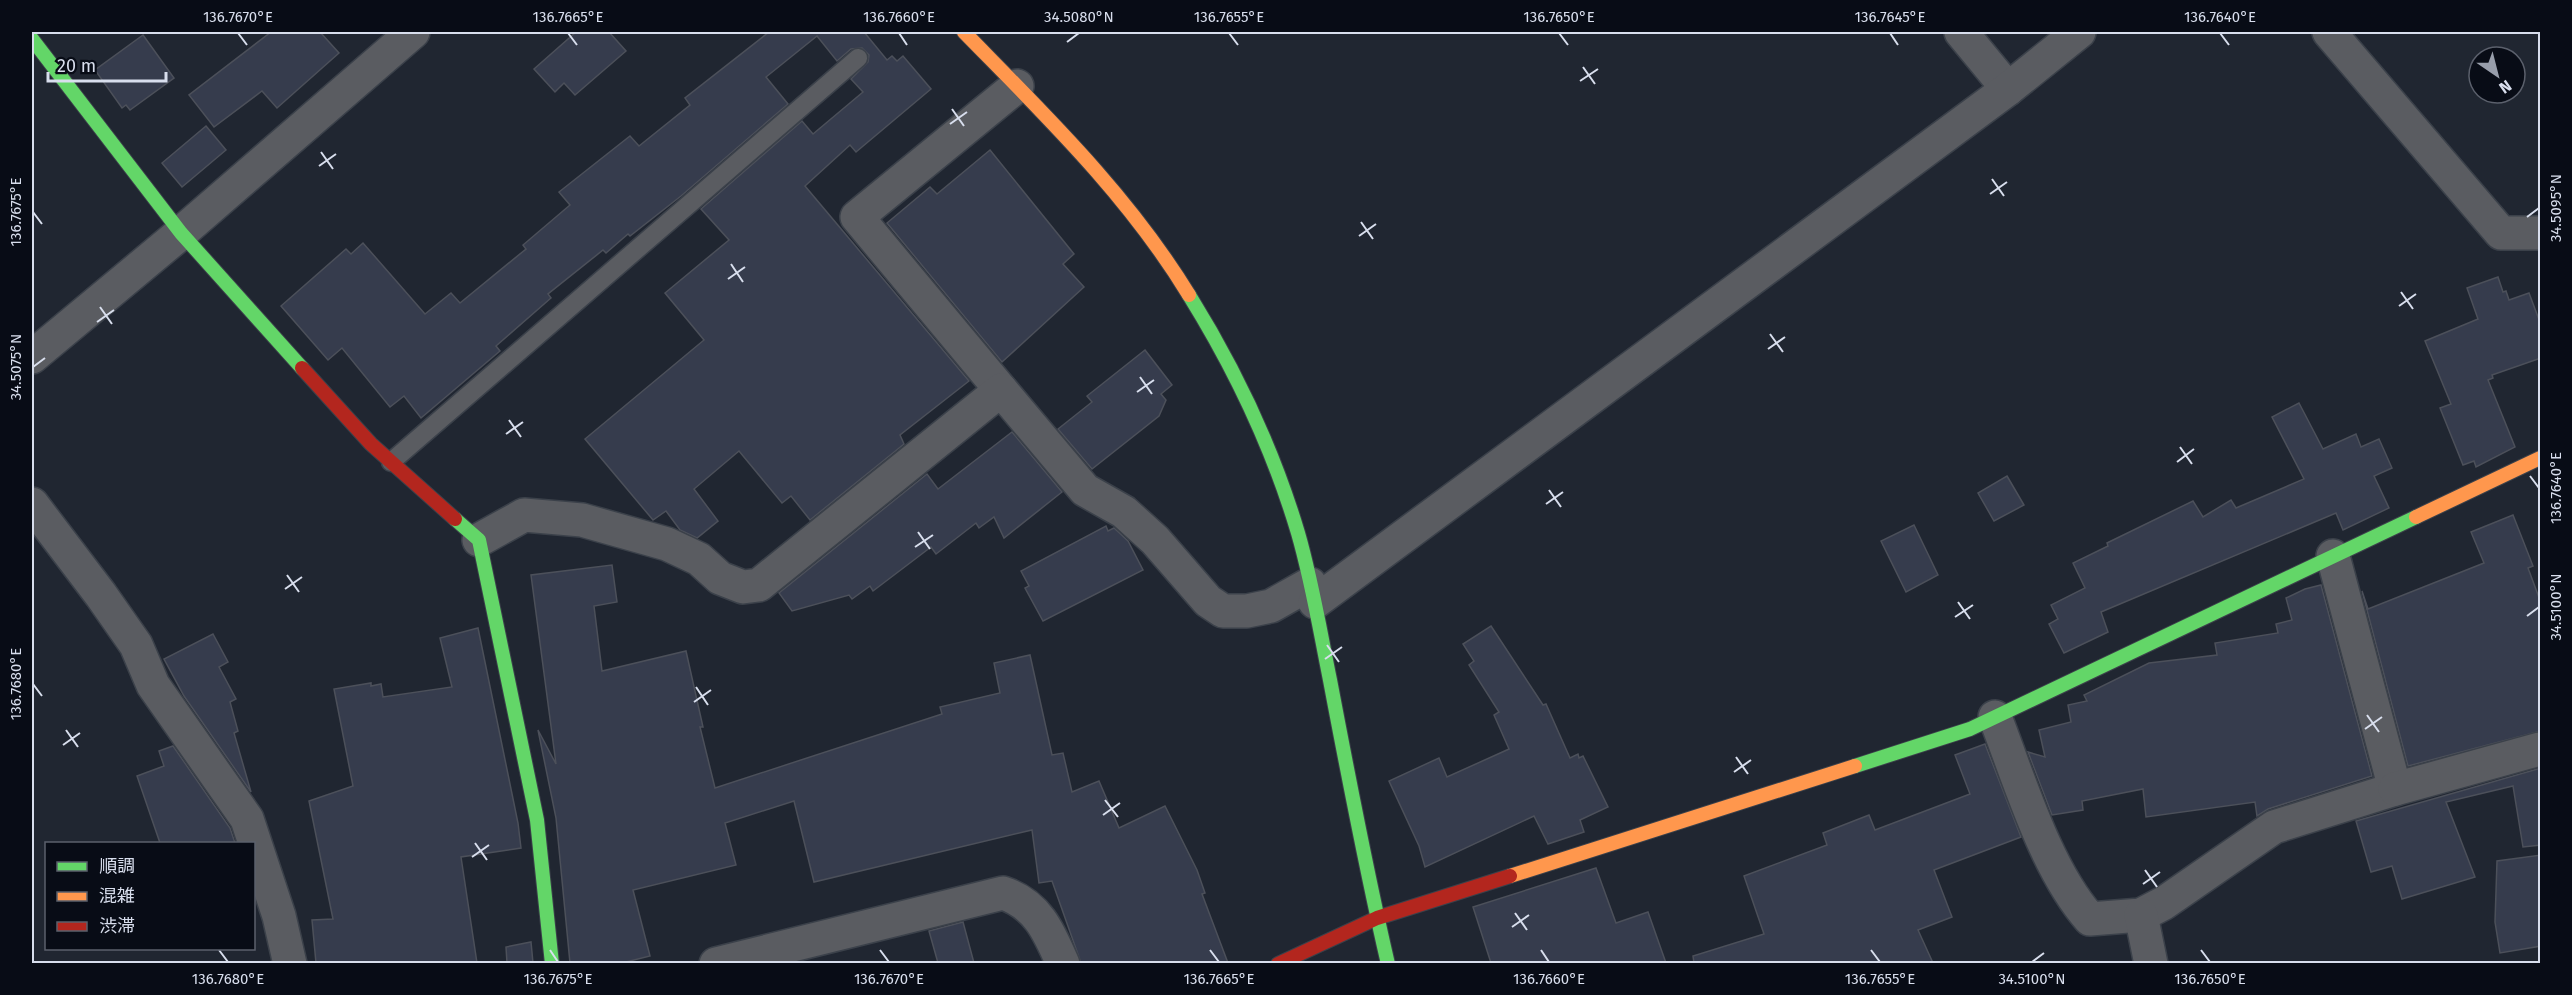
<svg xmlns="http://www.w3.org/2000/svg" width="2572" height="995" font-family="'Fira Sans','Noto Sans JP',sans-serif">
<rect width="100%" height="100%" fill="#202631"/>
<g fill="#363c4d" stroke="#4c505a" stroke-width="1.5">
<path d="M271 32H320L339 53 277 108 262 91 214 127 189 95Z"/>
<path d="M576 32H609L626 51 575 95 564 83 555 92 534 69Z"/>
<path d="M769 32H864L887 60 892 56 897 61 903 56 931 89 856 152 850 145 805 186 969 381 900 435 904 444 810 520 791 496 782 503 739 451 694 489 718 521 697 538 680 530 666 511 653 520 585 439 704 340 665 293 729 240 701 209 802 121 813 134 863 92 851 79 868 62 869 55 862 48 851 49 837 61 817 36 766 77 788 104 681 196 630 236 628 234 606 253 603 250 548 294 551 298 496 346 500 351 421 418 404 396 390 407 342 348 328 360 281 306 346 249 351 254 363 243 425 314 451 293 460 303 526 249 523 245 570 205 559 192 630 136 639 146 690 105 685 98Z"/>
<path d="M143 35 174 78 130 110 126 105 122 108 95 70Z"/>
<path d="M206 126 226 150 182 187 162 163Z"/>
<path d="M990 150 1074 254 1063 264 1084 287 1002 362 887 223 930 187 937 194Z"/>
<path d="M2498 277 2503 292 2506 291 2509 300 2529 293 2541 325V358L2492 375 2493 378 2488 380 2515 447 2476 467 2474 461 2463 465 2440 408 2451 404 2425 341 2478 319 2467 288Z"/>
<path d="M1145 350 1172 385 1161 394 1166 400 1159 416 1092 469 1058 429 1092 402 1087 396Z"/>
<path d="M2299 403 2323 449 2356 434 2361 447 2379 439 2392 468 2374 476 2389 508 2343 530 2336 513 2101 612 2108 632 2064 653 2049 624 2058 619 2051 605 2085 588 2073 563 2108 546 2107 543 2193 501 2203 517 2231 500 2236 508 2304 479 2272 417Z"/>
<path d="M1012 432 1062 492 1004 538 994 517 979 528 976 523 936 554 931 547 873 591 870 586 852 599 849 595 792 611 779 593 927 474 938 489Z"/>
<path d="M2007 476 2024 505 1994 521 1978 493Z"/>
<path d="M2513 515 2533 566 2528 568 2541 603V731L2408 766 2362 591 2368 609 2484 563 2471 532Z"/>
<path d="M1914 525 1938 575 1906 592 1881 541Z"/>
<path d="M1106 526 1108 531 1114 528 1128 541 1143 570 1043 621 1025 588 1029 586 1021 571Z"/>
<path d="M612 565 617 602 594 606 602 671 686 651 703 727H700L715 788 942 714 940 707 1000 693 994 663 1030 655 1052 755 1063 753 1072 792 1099 781 1119 828 1165 806 1197 870 1205 893 1202 894 1228 963H1081L1052 881 1039 883 1032 830 814 882 794 801 725 823 736 865 633 890 650 956 622 963H570L556 818 538 730 556 764 531 575Z"/>
<path d="M2321 585 2372 776 2268 809 2257 816 2255 802 2146 817 2143 789 2082 801 2083 810 2052 815 2028 752 2045 757 2039 730 2071 722 2068 705 2087 701 2084 695 2149 663 2217 655 2215 643 2278 633 2276 624 2292 620 2286 598 2305 589Z"/>
<path d="M1491 626 1543 705 1546 704 1570 758 1578 754 1579 758 1583 756 1608 807 1580 820 1584 832 1548 844 1534 816 1425 867 1419 846 1389 781 1439 758 1447 777 1509 749 1494 715 1499 712 1469 665 1474 661 1463 644Z"/>
<path d="M478 628 518 823 521 848 461 857 477 963H316L312 920 333 919 309 801 353 786 334 689 371 683V686L381 684 383 697 452 687 440 638Z"/>
<path d="M213 634 228 662 219 667 236 699 230 702 238 731 234 733 251 792 184 696 164 659Z"/>
<path d="M1985 744 2021 837 1934 870 1952 917 1918 930 1933 963H1694L1693 956 1764 934 1744 876 1827 845 1823 833 1869 815 1875 830 1970 794 1955 755Z"/>
<path d="M173 746 230 828 235 843H160L137 776 164 766 159 751Z"/>
<path d="M2541 768V845L2523 847 2513 786 2446 802 2475 877 2402 899 2392 866 2371 872 2356 821Z"/>
<path d="M2541 855V946L2500 953 2495 922 2497 861Z"/>
<path d="M1596 868 1616 923 1648 912 1666 963H1491L1473 907Z"/>
<path d="M963 922 974 963H938L929 931Z"/>
<path d="M531 942 533 963H507L506 947Z"/>
</g>
<g fill="none" stroke-linecap="round" stroke-linejoin="round">
<g stroke="#3b414a" stroke-width="21">
<path id="lane" d="M391 462 858 58"/>
</g>
<g stroke="#3b414a" stroke-width="36">
<g id="street">
<path d="M1961 32 2008 89"/>
<path d="M2329 32 2501 233H2540"/>
<path d="M32 357 181 233 413 32"/>
<path d="M1001 390 857 217 1017 86"/>
<path d="M32 504 101 595 136 645 153 685 247 819 279 916 290 964"/>
<path d="M479 540 524 515 582 520 667 544 699 559 720 578 743 587 759 585 1001 390 1085 490 1124 512 1155 540 1208 601 1223 611H1247L1271 606 1310 584"/>
<path d="M1315 602 2008 89 2079 32"/>
<path d="M1995 717C2020 781 2045 868 2090 919L2141 915 2164 903 2274 827 2395 789 2333 556"/>
<path d="M2395 789 2540 749"/>
<path d="M2141 915 2151 964"/>
<path d="M716 964 1003 893C1038 905 1049 932 1063 964"/>
</g>
</g>
<g stroke="#3b414a" stroke-width="16">
<g id="fast">
<path d="M32 39 181 233 302 368"/>
<path d="M1189 295C1235 369 1273 449 1298 533 1312 581 1320 631 1330 680 1348 775 1366 870 1388 964"/>
<path d="M455 519 479 540 537 820 552 964"/>
<path d="M1855 766 1970 729 2416 517"/>
</g>
</g>
<g stroke="#3b414a" stroke-width="16">
<g id="slow">
<path d="M964 32C1045 115 1128 195 1189 295"/>
<path d="M2416 517 2540 458"/>
<path d="M1510 876 1855 766"/>
</g>
</g>
<g stroke="#3b414a" stroke-width="16">
<g id="jam">
<path d="M302 368 371 444 455 519"/>
<path d="M1278 964 1377 918 1510 876"/>
</g>
</g>
<use href="#lane" stroke="#5a5c61" stroke-width="18"/>
<use href="#street" stroke="#5a5c61" stroke-width="33"/>
<use href="#fast" stroke="#63d668" stroke-width="14"/>
<use href="#slow" stroke="#ff974d" stroke-width="14"/>
<use href="#jam" stroke="#b3261e" stroke-width="14"/>
</g>
<path fill="none" stroke="#d8deed" stroke-width="2" d="M238 33 247 45M568 33 577 45M899 33 907 45M1229 33 1238 45M1559 33 1568 45M1890 33 1898 45M2220 33 2229 45M1067 42 1079 33M1583 67 1595 84M1580 81 1598 69M952 109 964 126M950 124 967 112M321 152 333 169M319 166 336 154M1992 179 2004 196M1990 194 2007 182M33 212 42 224M2527 217 2539 208M1361 222 1373 239M1359 236 1376 224M731 264 743 282M728 279 745 267M2401 292 2413 309M2399 306 2416 294M100 307 112 324M97 322 114 310M1770 334 1783 352M1768 349 1785 337M33 367 45 358M1140 377 1152 394M1137 392 1154 380M509 420 521 437M506 434 523 422M2180 447 2192 464M2177 462 2194 449M2530 476 2539 488M1549 490 1561 507M1546 504 1563 492M918 532 930 549M915 547 933 535M287 575 299 592M285 589 302 577M1958 602 1970 619M2527 616 2539 607M1955 617 1973 605M1327 645 1339 662M1325 659 1342 647M33 684 42 696M696 687 708 705M694 702 711 690M2367 715 2379 732M2365 729 2382 717M66 730 78 747M63 745 80 733M1736 757 1748 774M1734 772 1751 760M1105 800 1118 817M1103 815 1120 803M475 843 487 860M472 857 489 845M2145 870 2157 887M2143 884 2160 872M1515 913 1527 930M1512 927 1529 915M219 950 228 962M550 950 558 962M880 950 889 962M1210 950 1219 962M1541 950 1549 962M1871 950 1880 962M2201 950 2210 962M2032 962 2044 953"/>
<rect width="2572" height="995" fill="none" stroke="#080c16" stroke-width="66"/>
<rect x="45" y="842" width="210" height="108" fill="#080c16" stroke="#5b606c" stroke-width="1.5"/>
<rect x="57" y="862" width="30" height="9" fill="#63d668" stroke="#5b606c" stroke-width="1.5"/>
<text x="99" y="872" font-size="18" fill="#d8deed">順調</text>
<rect x="57" y="892" width="30" height="9" fill="#ff974d" stroke="#5b606c" stroke-width="1.5"/>
<text x="99" y="902" font-size="18" fill="#d8deed">混雑</text>
<rect x="57" y="922" width="30" height="9" fill="#b3261e" stroke="#5b606c" stroke-width="1.5"/>
<text x="99" y="932" font-size="18" fill="#d8deed">渋滞</text>
<g transform="translate(2497 75) rotate(145)"><circle r="28" fill="#080c16" stroke="#5b606c" stroke-width="1.5"/>
<path d="M0-4.5L10 22L0 15L-10 22Z" fill="#989eab"/>
<text y="-9" font-size="16" font-weight="bold" text-anchor="middle" fill="#d8deed">N</text>
</g>
<path d="M48 72v9h118v-9" fill="none" stroke="#d8deed" stroke-width="3"/>
<text x="57" y="72" font-size="18" fill="#d8deed" stroke="#080c16" stroke-width="4.5" paint-order="stroke">20 m</text>
<rect x="33" y="33" width="2506" height="929" fill="none" stroke="#d8deed" stroke-width="2"/>
<g font-size="15" text-anchor="middle" fill="#d8deed">
<text x="238" y="22">136.7670°E</text>
<text x="568" y="22">136.7665°E</text>
<text x="899" y="22">136.7660°E</text>
<text x="1079" y="22">34.5080°N</text>
<text x="1229" y="22">136.7655°E</text>
<text x="1559" y="22">136.7650°E</text>
<text x="1890" y="22">136.7645°E</text>
<text x="2220" y="22">136.7640°E</text>
<text transform="translate(2556 208) rotate(-90)" y="5">34.5095°N</text>
<text transform="translate(16 212) rotate(-90)" y="5">136.7675°E</text>
<text transform="translate(16 367) rotate(-90)" y="5">34.5075°N</text>
<text transform="translate(2556 488) rotate(-90)" y="5">136.7640°E</text>
<text transform="translate(2556 607) rotate(-90)" y="5">34.5100°N</text>
<text transform="translate(16 684) rotate(-90)" y="5">136.7680°E</text>
<text x="228" y="984">136.7680°E</text>
<text x="558" y="984">136.7675°E</text>
<text x="889" y="984">136.7670°E</text>
<text x="1219" y="984">136.7665°E</text>
<text x="1549" y="984">136.7660°E</text>
<text x="1880" y="984">136.7655°E</text>
<text x="2032" y="984">34.5100°N</text>
<text x="2210" y="984">136.7650°E</text>
</g>
</svg>
